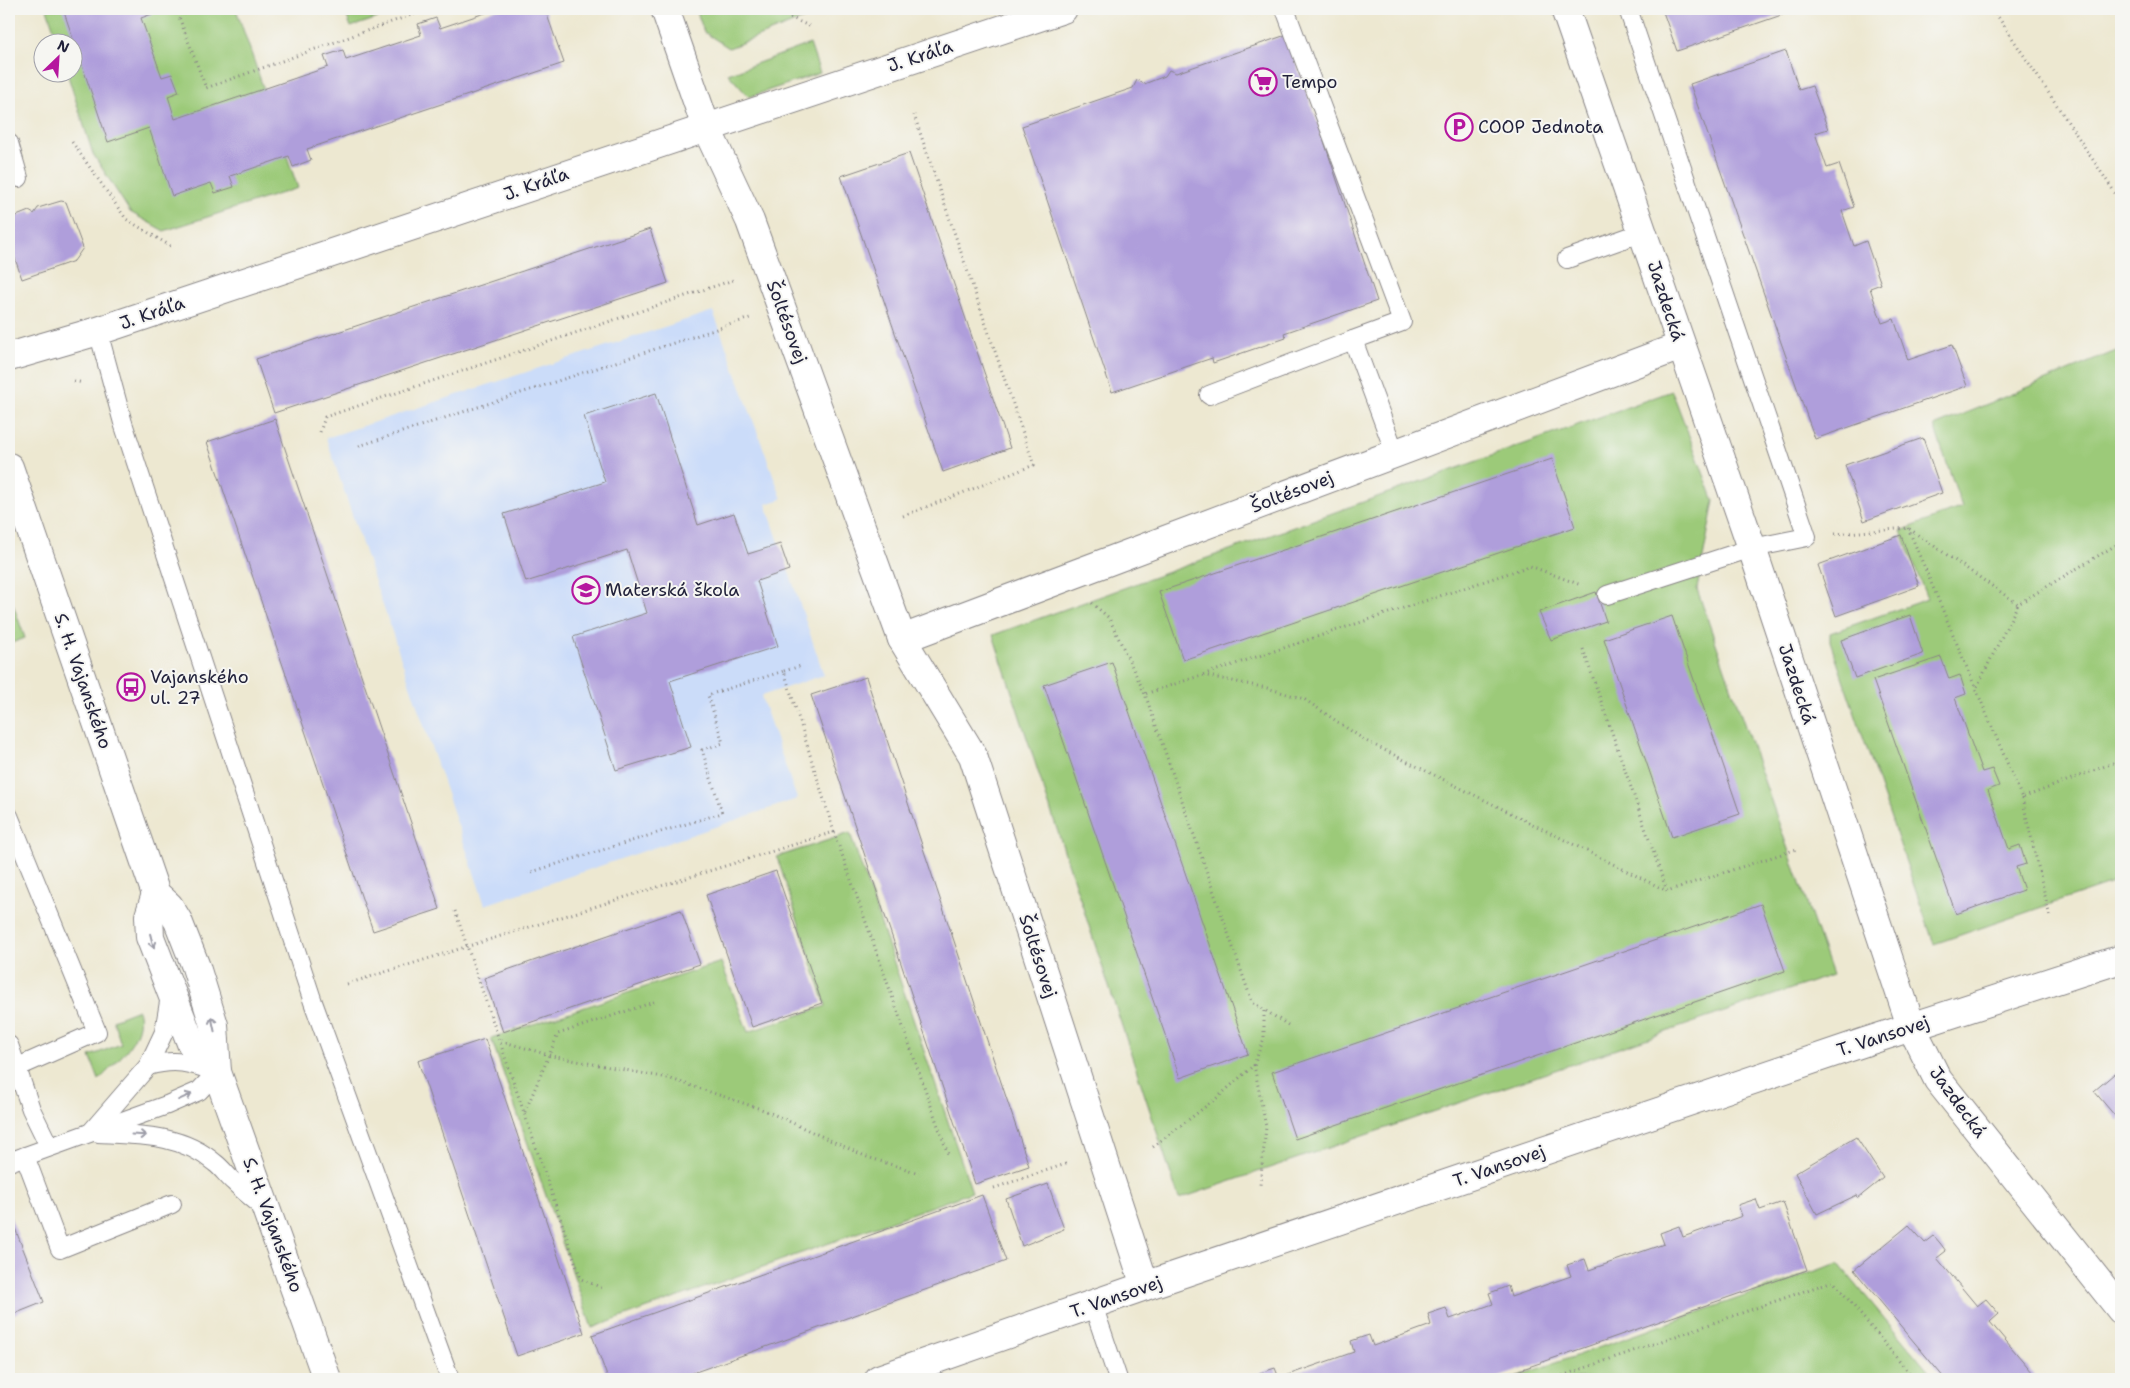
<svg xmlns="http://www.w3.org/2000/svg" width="2130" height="1388" font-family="'Shantell Sans',sans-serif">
<rect width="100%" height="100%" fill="#f6f6f2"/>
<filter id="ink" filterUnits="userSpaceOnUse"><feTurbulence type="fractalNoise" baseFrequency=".02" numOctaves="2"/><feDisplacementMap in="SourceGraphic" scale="10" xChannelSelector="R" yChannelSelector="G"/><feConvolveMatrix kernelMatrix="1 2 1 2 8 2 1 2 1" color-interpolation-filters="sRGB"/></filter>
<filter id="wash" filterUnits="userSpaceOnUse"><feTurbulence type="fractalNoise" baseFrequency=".0096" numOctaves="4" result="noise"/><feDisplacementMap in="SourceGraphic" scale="20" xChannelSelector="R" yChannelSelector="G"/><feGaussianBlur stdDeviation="1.12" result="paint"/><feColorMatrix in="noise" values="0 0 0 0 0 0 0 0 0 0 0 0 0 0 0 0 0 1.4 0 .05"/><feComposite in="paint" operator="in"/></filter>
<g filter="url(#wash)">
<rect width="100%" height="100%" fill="#ede8d1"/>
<path fill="#cbdcf9" d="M713 311 782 499 766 504 824 675 761 696 797 799 485 905 326 438Z"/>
<g fill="#9cca79" stroke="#5f765a">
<path d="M47 9H236L298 188 164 231 130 212 93 154 67 73 72 72V42H58Z"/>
<path d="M344 9H405L351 27Z"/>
<path d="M696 9H829L729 48 704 32Z"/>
<path d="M810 44 820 73 749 97 728 74Z"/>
<path d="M2121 349V880L1934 944 1830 641V633L1927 599 1901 531 1962 507 1934 426Z"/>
<path d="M1672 391 1714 501 1697 589 1832 975 1179 1199 993 635Z"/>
<path d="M9 593 25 638 9 644V592Z"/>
<path d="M850 833 972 1192 592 1328 491 1038 721 962 748 1032 826 1006 777 857Z"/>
<path d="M138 1010C147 1036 115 1063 99 1080L90 1056 121 1044 113 1020Z"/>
<path d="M1838 1263 1935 1379H1510Z"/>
</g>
<g id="blocks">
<g fill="#af9edb">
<path d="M63 9H150L152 14 141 18 162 77 172 74 179 92 168 96 175 119 328 67 324 56 343 50 346 60 421 35 418 24 436 18 440 28 497 9H545L564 63 307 149 311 160 293 167 289 156 230 176 234 187 215 193 211 183 172 196 149 128 108 142Z"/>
<path d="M1662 9H1799L1677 51Z"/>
<path d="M1286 35 1322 135 1377 301 1284 333 1286 338 1213 363 1212 358 1112 392 1022 126 1133 88 1137 80 1144 84 1165 76 1169 70 1176 73Z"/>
<path d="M1786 51 1799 90 1812 86 1828 129 1815 133 1827 168 1839 164 1854 207 1842 211 1854 246 1866 241 1881 284 1870 288 1882 323 1894 319 1908 360 1952 345 1967 386 1815 439 1690 84Z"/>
<path d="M909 153 1010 448 943 472 841 176Z"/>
<path d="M61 201 66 202 83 248 74 261 22 279 9 241V219L29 211 34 214 38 208Z"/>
<path d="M650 229 668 283 274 413 256 359Z"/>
<path d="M656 393 698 525 734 513 748 554 780 544 789 570 757 581 778 646 670 681 691 747 616 770 573 637 647 613 627 550 526 582 504 514 605 482 584 416Z"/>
<path d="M275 419 440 909 373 931 207 442Z"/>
<path d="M1923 438 1942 493 1864 521 1845 465Z"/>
<path d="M1552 459 1575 527 1183 660 1159 592Z"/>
<path d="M1901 535 1919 586 1836 616 1818 565Z"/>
<path d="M1596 592 1606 621 1551 640 1539 612Z"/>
<path d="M1910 615 1923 654 1855 678 1841 640Z"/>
<path d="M1672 616 1740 814 1672 837 1604 639Z"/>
<path d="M1941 657 1949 679 1960 675 1966 694 1955 698 1982 772 1992 769 1999 786 1988 790 2009 849 2020 845 2026 864 2016 867 2024 890 1956 914 1873 680Z"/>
<path d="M1112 662 1248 1054 1180 1078 1044 685Z"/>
<path d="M866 677 1029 1166 975 1184 811 695Z"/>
<path d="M776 871 822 1003 752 1027 706 895Z"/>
<path d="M1761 904 1785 971 1295 1139 1272 1072Z"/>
<path d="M681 910 700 964 503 1032 484 978Z"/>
<path d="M485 1039 584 1333 517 1356 418 1061Z"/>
<path d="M2121 1068V1123L2094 1091Z"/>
<path d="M1856 1137 1883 1178 1858 1198 1857 1195 1817 1214 1795 1173Z"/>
<path d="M1048 1184 1064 1229 1022 1246 1006 1199Z"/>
<path d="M982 1195 1006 1261 676 1379H608L592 1335Z"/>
<path d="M1756 1199 1760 1210 1783 1202 1807 1270 1494 1379H1259L1257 1374 1275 1368 1279 1378 1354 1352 1351 1341 1369 1335 1373 1346 1431 1325 1428 1314 1446 1308 1450 1319 1493 1304 1489 1293 1498 1290 1508 1286 1511 1297 1571 1276 1567 1265 1585 1259 1589 1270 1664 1244 1660 1233 1679 1226 1683 1237 1742 1216 1738 1205Z"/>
<path d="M9 1213 44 1302 9 1316Z"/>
<path d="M1909 1225 1925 1243 1934 1236 1940 1243 1946 1251 1937 1258 1977 1306 1986 1299 1999 1314 1990 1322 2038 1379H1945L1854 1270Z"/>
</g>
</g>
</g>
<g filter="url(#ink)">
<use href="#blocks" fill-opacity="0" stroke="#888586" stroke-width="1"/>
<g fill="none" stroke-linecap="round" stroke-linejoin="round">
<g stroke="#888586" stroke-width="20">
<g id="service">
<path d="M1285 9 1402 322 1353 340 1395 453"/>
<path d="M9 143 19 178"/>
<path d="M1567 259 1643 232"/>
<path d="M98 331 123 423 313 1002 450 1379"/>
<path d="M1209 395 1353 340"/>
<path d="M1607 595 1752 548 1807 537 1628 9"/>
<path d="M9 816 97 1032 18 1067"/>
<path d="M9 1045 31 1109 49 1146"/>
<path d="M91 1132 148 1066 164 1032 170 996"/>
<path d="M98 1133C140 1135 182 1134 215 1163 222 1168 227 1176 234 1182 243 1191 253 1199 263 1207"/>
<path d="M25 1156 60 1249 172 1204"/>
<path d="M9 1162 167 1105 199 1091 217 1072C190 1063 177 1058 148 1066"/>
<path d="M1093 1305 1118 1379"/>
</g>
</g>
<g stroke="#888586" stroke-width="30">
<g id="minor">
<path d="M665 9 706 127 750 221 902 639 973 756 1145 1286"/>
<path d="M1565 9 1752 548 1911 1026 1938 1080 2121 1310"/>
<path d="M9 357 98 331 1063 9"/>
<path d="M9 467 156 894 169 906 178 921 196 967 214 1025 217 1072 327 1379"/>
<path d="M902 639 1681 346"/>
<path d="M156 894 149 916 150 937 191 1043 217 1072"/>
<path d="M879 1379 1145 1286 1865 1042 2121 959"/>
</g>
</g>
<g stroke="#888586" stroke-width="3" stroke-dasharray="1 4" stroke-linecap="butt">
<path d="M176 9 206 88 428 9"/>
<path d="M772 9 811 27"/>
<path d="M857 9 858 12"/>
<path d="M1993 9 2121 202"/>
<path d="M72 142 126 219 172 247"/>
<path d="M74 381 83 383"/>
<path d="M320 432 325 417 736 279"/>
<path d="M359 446 750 318"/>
<path d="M903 516 1034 465 914 115"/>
<path d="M1908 528 2022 798 2121 760"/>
<path d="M1835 534 1908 528 2018 604 2121 542"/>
<path d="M1092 603 1109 618 1145 694"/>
<path d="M1583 649 1667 891 1797 849"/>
<path d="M784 671 801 666"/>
<path d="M1203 675 1267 688 1304 699 1366 741 1667 891"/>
<path d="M1975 691 2018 604"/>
<path d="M2022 798 2050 917"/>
<path d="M834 832 948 1154"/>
<path d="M455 911 581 1279 605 1289"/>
<path d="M347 984 834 832 784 671 708 695 723 743 702 750 722 813 528 873"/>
<path d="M1288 1025 1252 1002 1145 694 1530 566 1581 585"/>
<path d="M501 1041 556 1057 668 1078 764 1110 867 1157 919 1173"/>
<path d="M1254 1065 1266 1127 1260 1185"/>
<path d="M525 1112 558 1034 654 1002"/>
<path d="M1153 1147 1218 1097 1254 1065 1264 1038V1010"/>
<path d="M994 1188 1069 1163"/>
<path d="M1553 1379 1833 1281 1914 1379"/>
</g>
<use href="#service" stroke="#fff" stroke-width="18"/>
<use href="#minor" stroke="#fff" stroke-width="28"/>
</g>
<defs><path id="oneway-shaft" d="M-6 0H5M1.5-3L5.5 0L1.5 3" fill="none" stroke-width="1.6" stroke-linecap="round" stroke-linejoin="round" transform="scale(1.25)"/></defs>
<g stroke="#9c9ca7">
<use href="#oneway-shaft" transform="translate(152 941) rotate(75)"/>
<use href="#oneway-shaft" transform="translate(213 1024) rotate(-102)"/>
<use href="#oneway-shaft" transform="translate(185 1097) rotate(-24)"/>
<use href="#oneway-shaft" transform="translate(139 1135) rotate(3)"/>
</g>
</g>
<defs>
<g id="supermarket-ring" transform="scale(1.4375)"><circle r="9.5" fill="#f6f6f2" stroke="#b5179e" stroke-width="1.5"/><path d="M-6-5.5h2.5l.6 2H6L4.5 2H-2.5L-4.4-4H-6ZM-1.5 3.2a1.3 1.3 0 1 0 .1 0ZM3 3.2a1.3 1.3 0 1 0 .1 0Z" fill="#b5179e"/></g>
<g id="parking-ring" transform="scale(1.4375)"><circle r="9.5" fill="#f6f6f2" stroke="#b5179e" stroke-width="1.5"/><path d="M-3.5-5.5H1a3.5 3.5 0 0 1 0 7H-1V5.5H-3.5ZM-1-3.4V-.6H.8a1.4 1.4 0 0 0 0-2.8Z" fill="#b5179e"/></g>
<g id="school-ring" transform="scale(1.4375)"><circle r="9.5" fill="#f6f6f2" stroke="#b5179e" stroke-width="1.5"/><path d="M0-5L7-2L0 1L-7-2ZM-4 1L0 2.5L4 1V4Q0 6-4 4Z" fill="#b5179e"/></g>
<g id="bus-ring" transform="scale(1.4375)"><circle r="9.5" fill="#f6f6f2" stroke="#b5179e" stroke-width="1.5"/><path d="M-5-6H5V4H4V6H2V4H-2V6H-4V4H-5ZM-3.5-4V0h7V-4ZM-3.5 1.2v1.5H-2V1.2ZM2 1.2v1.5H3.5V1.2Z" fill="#b5179e"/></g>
</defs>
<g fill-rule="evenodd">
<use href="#supermarket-ring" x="1263" y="82"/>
<use href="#parking-ring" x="1459" y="127"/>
<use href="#school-ring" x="586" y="590"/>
<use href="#bus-ring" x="131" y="687"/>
</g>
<g text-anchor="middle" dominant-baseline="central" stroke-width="4" stroke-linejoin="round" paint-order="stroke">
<g font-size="18" fill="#22223b" stroke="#f6f6f2">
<text transform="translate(920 56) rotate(-18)">J. Kráľa</text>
<text transform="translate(536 184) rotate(-19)">J. Kráľa</text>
<text transform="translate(1666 301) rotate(72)">Jazdecká</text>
<text transform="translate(152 313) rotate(-19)">J. Kráľa</text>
<text transform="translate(787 322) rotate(70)">Šoltésovej</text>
<text transform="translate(1292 492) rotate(-21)">Šoltésovej</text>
<text transform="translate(83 681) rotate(71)">S. H. Vajanského</text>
<text transform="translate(1797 684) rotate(72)">Jazdecká</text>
<text transform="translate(1038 956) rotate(72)">Šoltésovej</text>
<text transform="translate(1883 1036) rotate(-18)">T. Vansovej</text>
<text transform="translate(1958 1102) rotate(54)">Jazdecká</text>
<text transform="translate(1499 1166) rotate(-19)">T. Vansovej</text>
<text transform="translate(273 1225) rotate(70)">S. H. Vajanského</text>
<text transform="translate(1116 1297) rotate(-19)">T. Vansovej</text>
</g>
<g font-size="18" fill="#22223b" stroke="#f6f6f2" text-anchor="start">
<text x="1282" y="82">Tempo</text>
<text x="1478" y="127">COOP Jednota</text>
<text x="605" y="590">Materská škola</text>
<text x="150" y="677">Vajanského<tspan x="150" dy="21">ul. 27</tspan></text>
</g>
</g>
<rect width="2130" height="1388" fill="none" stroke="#f6f6f2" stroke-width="30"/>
<g transform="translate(58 58) rotate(25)"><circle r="24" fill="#f6f6f2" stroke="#a1a1a9"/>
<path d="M0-4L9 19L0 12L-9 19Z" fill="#b5179e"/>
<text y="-8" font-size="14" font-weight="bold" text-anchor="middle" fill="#22223b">N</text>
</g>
</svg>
